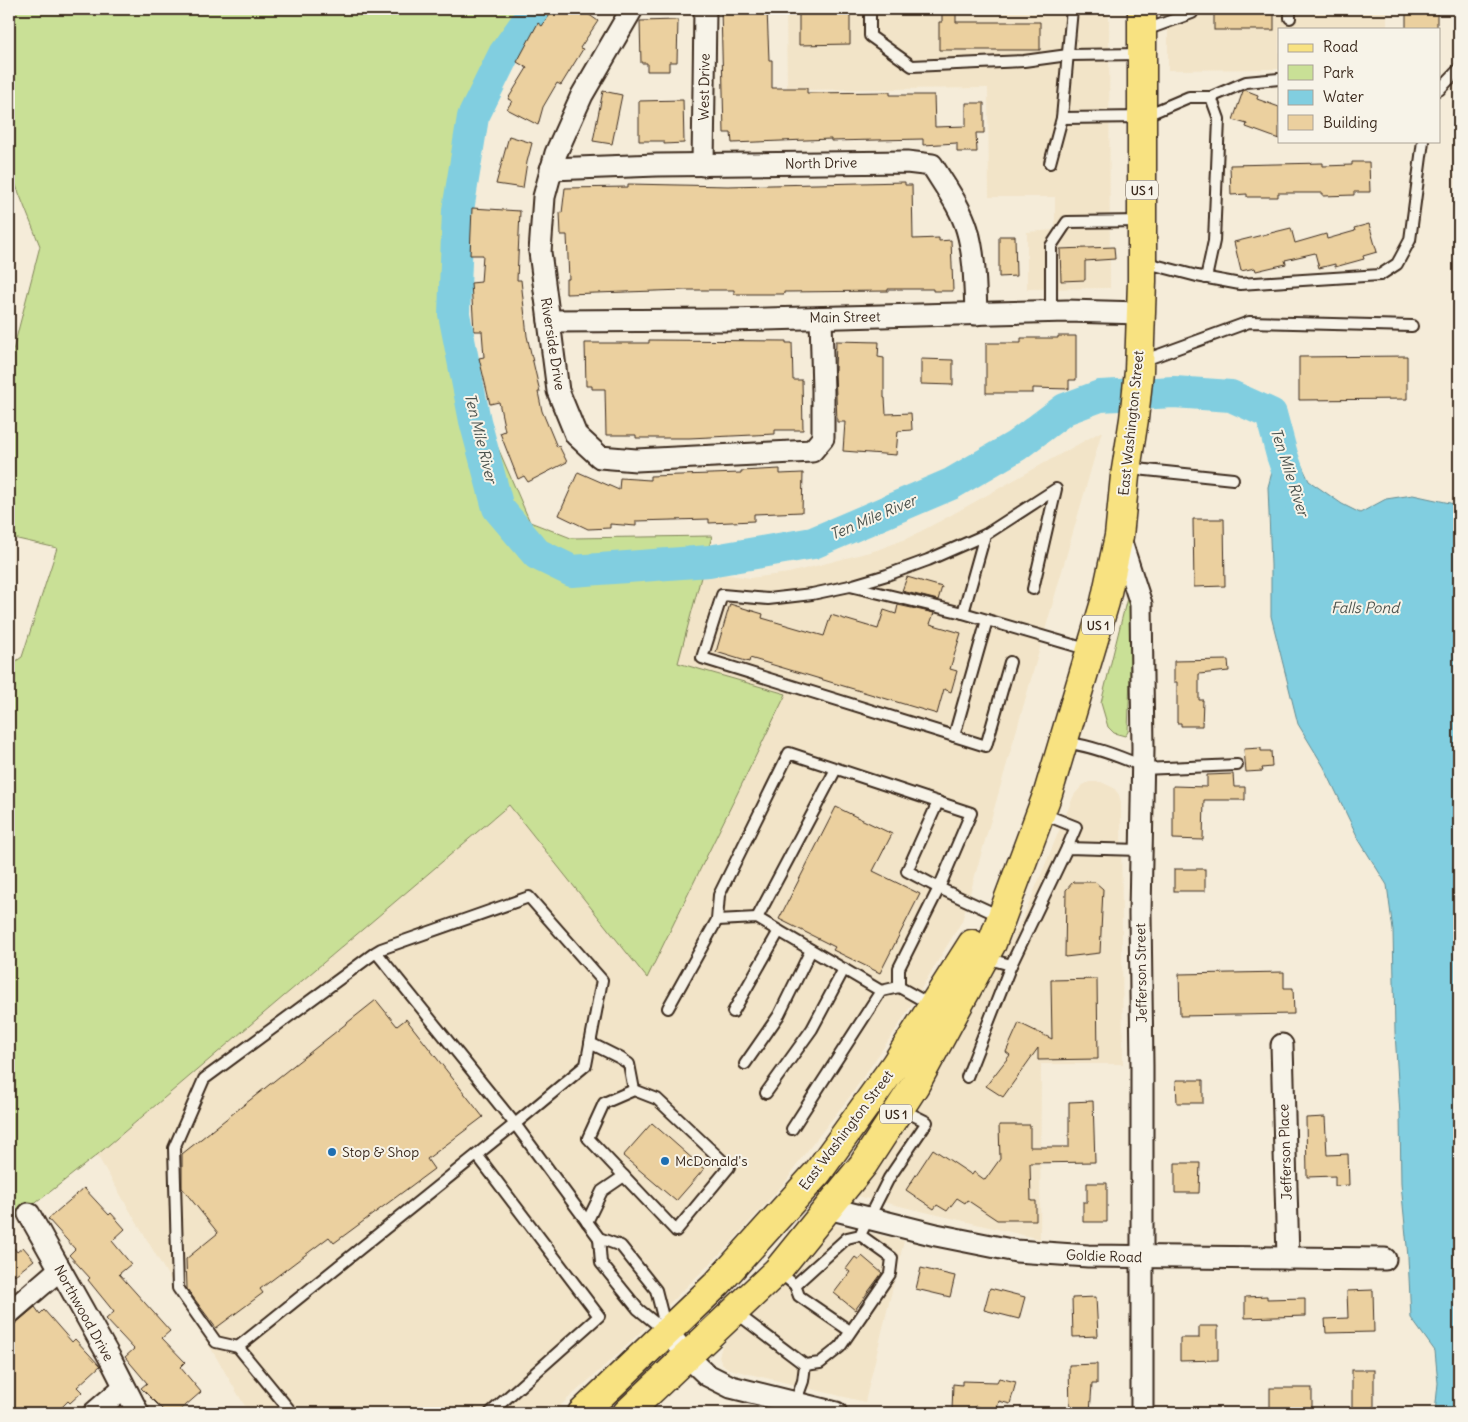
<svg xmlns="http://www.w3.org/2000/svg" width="1468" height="1422" font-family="Delius,sans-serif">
<rect width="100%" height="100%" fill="#f5ecd9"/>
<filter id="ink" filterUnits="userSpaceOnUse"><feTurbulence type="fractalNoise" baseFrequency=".02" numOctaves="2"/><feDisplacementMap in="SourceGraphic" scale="10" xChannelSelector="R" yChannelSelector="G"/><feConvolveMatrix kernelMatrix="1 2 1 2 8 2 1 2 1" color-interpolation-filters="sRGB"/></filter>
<g filter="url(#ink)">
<g fill="#f2e4c8">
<path d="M786 9H1109L1110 288 1027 289V232L1055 230V197H989L988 88 787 90Z"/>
<path d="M1168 9H1387V29H1279V69L1168 70Z"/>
<path d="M1102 431 962 921 899 1025 851 1095 800 1160 787 1180 730 1244 620 1352 552 1413H249L97 1155 509 805 647 977 786 694 678 663 702 571 750 578 789 573 877 550 906 539 944 519Z"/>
<path d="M1089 782H1101L1114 788 1119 795 1121 803 1123 1064H1041L1040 1239 853 1195 927 1089 963 1029 1025 913 1074 795 1083 785Z"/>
<path d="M831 1224 904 1241 865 1402 729 1369 722 1364 719 1356 722 1346Z"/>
</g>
<g fill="#c9e096" stroke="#82855a">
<path d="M9 9H548L487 105 462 287 485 418 530 522 571 538 712 536 678 663 786 694 647 978 509 805 97 1155 9 1224V666L22 657 57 548 9 537V366L40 246 9 168Z"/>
<path d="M1133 592 1128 732 1125 736 1114 733 1108 727 1101 703 1128 594Z"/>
</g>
<path fill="#81cee0" stroke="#658c92" d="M1295 451 1309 481 1342 504 1360 513 1386 499 1413 495 1459 505V1413H1435L1438 1383 1435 1351 1411 1318 1408 1257 1401 1184 1400 1115 1395 1032 1393 930 1387 885 1359 840 1324 767 1298 724 1271 616V565L1268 487 1275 461 1282 455Z"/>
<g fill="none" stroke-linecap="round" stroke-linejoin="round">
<path stroke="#81cee0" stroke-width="32" d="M536 9 504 54 473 117 458 210 454 314 475 421 498 508 537 554 572 571 709 561 813 543 951 484 1016 446 1065 409 1100 396 1174 392 1231 396 1271 414 1282 455 1296 496"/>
</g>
<g fill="#ebd09f" stroke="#3b2a1e">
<path d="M554 9H581L598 21 580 48 583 49 561 85 557 83 543 107 538 125 507 109 512 101 508 99 527 68 517 62 538 23 542 26Z"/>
<path d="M721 9H767L769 60H772V88H807V93L890 92V95H934L935 127 966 126V103H984V133H976L977 152H957V143L923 145V139L831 141V139L732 143 731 133H724Z"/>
<path d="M799 9H850V44L799 45Z"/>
<path d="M942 9H956V22H1040V50H939V22H942Z"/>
<rect x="1214" y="9" width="60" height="21"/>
<rect x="1406" y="9" width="31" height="20"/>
<path d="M678 20 677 62H669V71H647V63H641L640 21Z"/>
<path d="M1245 90 1258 95 1257 99 1279 107V139L1246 127 1247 124 1233 120 1243 91Z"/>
<path d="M603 91 622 95 612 144 593 141Z"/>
<path d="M683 100 684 143 664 144V141H639V101Z"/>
<path d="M509 136 532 143 527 162 523 188 496 184Z"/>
<path d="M1352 162H1369L1370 192H1354V195L1323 196V193H1278V197H1247V194L1231 195 1230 165 1323 163V166L1352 165Z"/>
<path d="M905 182V185H912L913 239 939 238V241L951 240 953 291H933V289H888V291L784 292V294H734V290H685L566 294V279H569L567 235H561L560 212 562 213 565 188 628 187V184L728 186Z"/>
<path d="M472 208 520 211 517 280H521L527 336 540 392H538L542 411 557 447 559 446 567 462 528 482 524 476 518 479 500 433 505 431 499 402 490 404 479 358 484 357 482 331H474L471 283 481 282 483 255H470Z"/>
<path d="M1369 224 1377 252 1363 256 1364 259 1335 267V264L1319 268 1315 253 1285 260 1286 264 1256 271 1255 268 1241 271 1234 242 1291 228 1295 243 1326 234 1327 239 1355 231 1354 228Z"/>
<path d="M999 236H1015L1016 276 999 277Z"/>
<path d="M1114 247 1115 259 1085 261V280L1061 281 1060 249Z"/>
<path d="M1058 336H1076V380H1069V389L1033 388V393H986V343H1021V338H1058Z"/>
<path d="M649 340 786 341V343H792L793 380H802L803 430H775V434L689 438H636V435H606L605 389H592V386H586L585 343H649Z"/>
<path d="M836 341 879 342 878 357 884 358V398H885L886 414 911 413 912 430 898 431 896 455 843 451 845 422H837L835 371Z"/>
<path d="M1407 356V399L1299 400V357Z"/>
<path d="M921 359 953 360V385L921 384Z"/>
<path d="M780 469V474L803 473 802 512 754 514V521L709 523V519L636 521V526L610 524V528L588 529 559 515 578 472 619 490 620 478 650 480V476L741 473V471Z"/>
<path d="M1193 519H1224L1225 586 1194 587Z"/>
<path d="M907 577 942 587 938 600 902 591Z"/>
<path d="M730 604 763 614 762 618 824 636 831 615 878 629 884 610 896 614 898 605 934 613 930 624 961 633 950 669 957 671 951 692 944 689 937 714 750 658 749 662 716 652Z"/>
<path d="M1228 660 1229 671 1199 674V700H1203L1202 726H1181V723H1177V682H1174V661Z"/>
<path d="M1261 748V751H1271L1272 767 1262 768 1263 771 1246 772 1244 749Z"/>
<path d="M1233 774 1234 787H1245V800H1204L1203 840 1173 839V786L1207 787V775Z"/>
<path d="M836 807 892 834 873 871 920 894 880 973 833 950 835 947 779 919Z"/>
<rect x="1174" y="869" width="31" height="22"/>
<path d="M1073 882H1095L1103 889 1100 953 1065 957 1066 890Z"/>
<path d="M1284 972V988H1293L1294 1014 1180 1016 1179 974Z"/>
<path d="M1097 979 1098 1059 1038 1060V1048L1003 1097 986 1086 1010 1055 1006 1052 1019 1023 1052 1039 1051 980Z"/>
<path d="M376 1000 397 1026 406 1019 483 1117 427 1159 434 1169 334 1243 329 1237 260 1289 263 1293 216 1328 187 1289 186 1259 218 1233 182 1188V1154Z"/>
<path d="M1176 1080H1203V1103H1177Z"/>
<path d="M1093 1101 1095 1162 1030 1163 1031 1201H1036V1220H997L967 1200 965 1203 957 1198 947 1211 937 1205 934 1209 906 1190 933 1149 972 1175 974 1172 985 1180 1000 1159 999 1125H1030V1147H1069V1102Z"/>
<path d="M1325 1117 1327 1155 1348 1154 1349 1185 1335 1186V1176L1307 1177 1306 1118Z"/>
<path d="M652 1123 704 1169 676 1201 623 1156Z"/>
<path d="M1175 1163H1200L1199 1193H1175Z"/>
<path d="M1087 1183H1107V1222H1083V1202H1087Z"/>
<path d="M84 1188 109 1215 111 1213 125 1229 112 1241 131 1264 119 1274 170 1331 162 1338 185 1362 180 1367 201 1392 177 1413H166L141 1388 147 1383 125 1357 134 1349 106 1319 114 1312 88 1280 90 1278 69 1255 75 1249 48 1219Z"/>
<path d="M9 1242 17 1252 23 1247 34 1260 15 1275 9 1267Z"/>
<path d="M862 1256 882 1273 855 1310 834 1293 850 1272 846 1269 855 1257 859 1260Z"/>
<path d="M921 1268 955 1276 950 1297 916 1289Z"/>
<path d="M990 1288 1025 1297 1019 1319 984 1310Z"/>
<path d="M1373 1290 1374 1332 1326 1333 1325 1319 1348 1318 1347 1291Z"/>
<path d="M1267 1296V1299L1305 1298V1316L1245 1318V1297Z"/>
<path d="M1096 1297 1098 1336 1073 1337 1072 1298Z"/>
<path d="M35 1307 40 1314 44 1310 72 1342 75 1339 100 1366 77 1387 82 1392 70 1403 68 1401 56 1413H9V1329Z"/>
<path d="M1199 1326H1218V1360L1180 1361V1338H1199Z"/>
<path d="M1097 1364V1384H1092L1090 1413H1070L1069 1365Z"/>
<rect x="1352" y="1370" width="22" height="43"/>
<path d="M999 1378 1016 1382 1010 1404 999 1401 996 1412 975 1406V1412L952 1411 953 1384 962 1385V1381L997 1382Z"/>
<rect x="1270" y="1388" width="42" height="23"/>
</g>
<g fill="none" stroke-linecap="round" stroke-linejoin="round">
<g stroke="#3b2a1e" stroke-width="14">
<g id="lane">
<path d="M870 9V36L912 66 1024 61 1068 55 1142 54"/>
<path d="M1290 9V18"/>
<path d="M1143 31 1192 13V9"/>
<path d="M1439 90 1459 69"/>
<path d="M1062 118 1142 117 1189 97H1211L1246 82 1279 79"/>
<path d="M1050 163 1062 118 1072 9"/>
<path d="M1143 262 1197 276 1240 284 1380 275 1397 264 1410 240 1423 141"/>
<path d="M1206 278 1214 241 1219 119 1211 97"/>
<path d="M1051 312V246L1067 222 1142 221"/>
<path d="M1142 361 1249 322 1412 326"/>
<path d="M1127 468 1233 479"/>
<path d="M985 535 963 613 1090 650"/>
<path d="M850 586 963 613"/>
<path d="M987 620 954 736 702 658 722 595 768 599 812 594 850 586 887 575 928 560 985 535 1056 489 1033 589"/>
<path d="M954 736 986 746 1010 662"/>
<path d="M1064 742C1092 746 1116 755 1142 766"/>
<path d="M1142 769 1237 765"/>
<path d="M938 802 907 871 939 888 989 911"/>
<path d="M1041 813 1076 827 1067 848"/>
<path d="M757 918 836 769"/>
<path d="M717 920 757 918 881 991 899 987 933 1006"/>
<path d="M1011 965 1067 848 1141 850"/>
<path d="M668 1008 717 920 719 895 789 753 971 813 939 888 899 968V987"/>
<path d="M733 1012 779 931"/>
<path d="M590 1043 620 1058 629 1064 634 1090"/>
<path d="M745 1064 779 1015 811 950"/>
<path d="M967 1077 1011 965 985 958"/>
<path d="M634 1090 657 1099 729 1167 676 1231 588 1138 604 1103Z"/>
<path d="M766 1093 812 1029 844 969"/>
<path d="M792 1129 881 991"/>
<path d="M477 1155 599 1316 490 1413"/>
<path d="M587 1222 602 1191 624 1176"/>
<path d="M599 1238 601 1263 638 1309 665 1331"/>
<path d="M778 1271 795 1285 847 1238 860 1235 889 1178 927 1122 901 1109"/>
<path d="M795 1285 799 1296 850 1331"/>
<path d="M735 1312 805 1365 820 1363 840 1347 890 1274 892 1258 860 1235"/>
<path d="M238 1347 515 1124 599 1238 621 1246 656 1290 666 1329"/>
<path d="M795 1403 803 1381 805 1365"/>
<path d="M292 1413 238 1347 216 1342 178 1288 174 1148 204 1079 376 952 381 949 529 897 602 980 586 1065 515 1124 376 952"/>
</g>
</g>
<g stroke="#3b2a1e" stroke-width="25">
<g id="street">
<path d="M632 9 582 95 556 153 544 197 540 252 549 321 558 391 576 435 600 457 636 460 812 451 823 438V391L821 318"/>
<path d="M703 165 705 9"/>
<path d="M551 169 657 165 907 162 932 165C944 185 960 206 967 229 975 256 975 286 976 314"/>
<path d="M549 321 728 320 1067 311 1141 313"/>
<path d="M1119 536 1141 604 1143 748 1140 914 1142 1066V1413"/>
<path d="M1282 1045 1288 1258"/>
<path d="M828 1208 936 1235 1016 1251 1088 1256 1385 1259"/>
<path d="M29 1214 111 1360 138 1413"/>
<path d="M9 1313 60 1269"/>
<path d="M667 1332 688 1357 707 1375 731 1387 836 1413"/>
<path d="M94 1413 124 1387"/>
</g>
</g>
<g stroke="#3b2a1e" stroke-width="31">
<g id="primary">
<path d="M582 1413 717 1284 818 1172 895 1065 972 944"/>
<path d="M627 1413 777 1271 863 1165 915 1085 992 943 1048 793 1105 602 1119 536 1125 476 1134 419 1139 371 1142 281V9"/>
</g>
</g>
<use href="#lane" stroke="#f7f3e8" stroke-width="10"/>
<use href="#street" stroke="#f7f3e8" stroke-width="21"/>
<use href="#primary" stroke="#f8e281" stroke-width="28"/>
</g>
</g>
<g fill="#1f6fb2" stroke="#f7f3e8" stroke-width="2">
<circle cx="332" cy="1152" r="5"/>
<circle cx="665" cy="1161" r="5"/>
</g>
<g text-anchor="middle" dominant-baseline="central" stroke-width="4" stroke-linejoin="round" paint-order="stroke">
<g fill="#f7f3e8" stroke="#73665b" stroke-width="1">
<rect x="1126" y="180.5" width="32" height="19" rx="4"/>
<rect x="1082" y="615.5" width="32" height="19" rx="4"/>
<rect x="880" y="1104.5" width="32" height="19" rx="4"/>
</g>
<g font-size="12" font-weight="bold" fill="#3b2a1e">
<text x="1142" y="190">US 1</text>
<text x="1098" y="625">US 1</text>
<text x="896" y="1114">US 1</text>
</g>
<g font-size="14" fill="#3b2a1e" stroke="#f7f3e8">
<text transform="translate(704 87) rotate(-89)">West Drive</text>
<text transform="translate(821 163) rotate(-1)">North Drive</text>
<text transform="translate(845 317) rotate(-1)">Main Street</text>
<text transform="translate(553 344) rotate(81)">Riverside Drive</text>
<text transform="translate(1131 423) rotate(-84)">East Washington Street</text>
<text transform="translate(1141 973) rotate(-91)">Jefferson Street</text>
<text transform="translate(846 1130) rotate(-53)">East Washington Street</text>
<text transform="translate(1285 1152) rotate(-92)">Jefferson Place</text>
<text transform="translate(1104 1256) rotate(2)">Goldie Road</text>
<text transform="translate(84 1313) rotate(61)">Northwood Drive</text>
</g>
<g font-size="14" fill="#3b2a1e" stroke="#f7f3e8" text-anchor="start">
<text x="342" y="1152">Stop &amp; Shop</text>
<text x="675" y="1161">McDonald's</text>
</g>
<g font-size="15" font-style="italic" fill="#4c534e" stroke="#f7f3e8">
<text transform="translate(481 438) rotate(76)">Ten Mile River</text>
<text transform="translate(1290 472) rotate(72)">Ten Mile River</text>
<text transform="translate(873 517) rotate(-23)">Ten Mile River</text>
<text x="1365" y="607">Falls Pond</text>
</g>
</g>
<rect width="1468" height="1422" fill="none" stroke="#f7f3e8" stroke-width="30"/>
<rect x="15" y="15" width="1438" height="1392" fill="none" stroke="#3b2a1e" stroke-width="2" filter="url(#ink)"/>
<rect x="1278" y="28" width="162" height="115" fill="#f7f3e8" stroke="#aca397"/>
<rect x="1288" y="44" width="25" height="8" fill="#f8e281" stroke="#aca397"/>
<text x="1323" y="52" font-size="15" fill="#3b2a1e">Road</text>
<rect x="1288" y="65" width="25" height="15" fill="#c9e096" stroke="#aca397"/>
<text x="1323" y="78" font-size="15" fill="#3b2a1e">Park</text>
<rect x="1288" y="90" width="25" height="15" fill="#81cee0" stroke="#aca397"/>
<text x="1323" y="102" font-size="15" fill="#3b2a1e">Water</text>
<rect x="1288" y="115" width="25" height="15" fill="#ebd09f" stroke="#aca397"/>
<text x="1323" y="128" font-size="15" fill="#3b2a1e">Building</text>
</svg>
